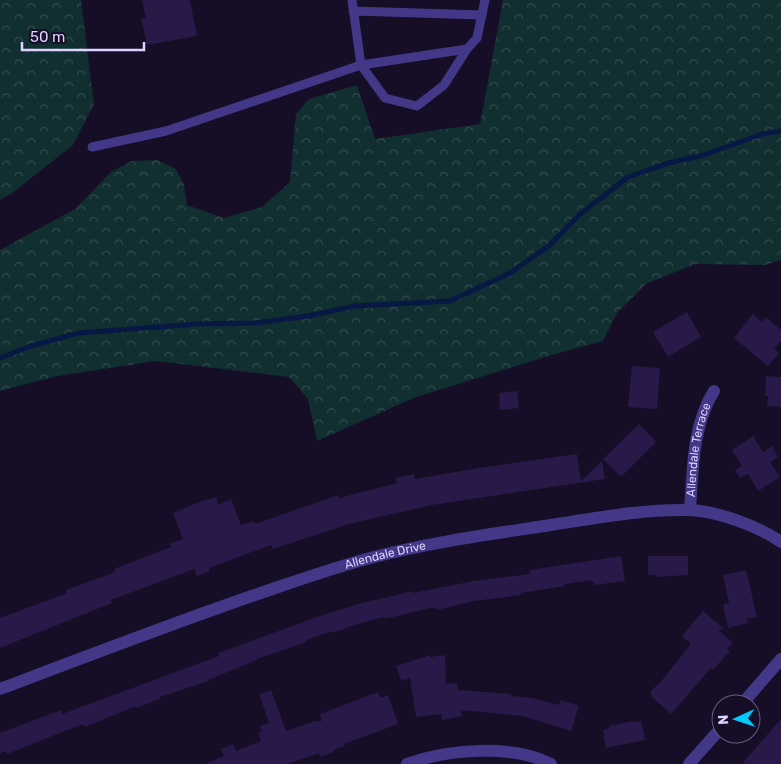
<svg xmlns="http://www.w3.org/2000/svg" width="781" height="764" font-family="Rubik,sans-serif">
<defs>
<pattern id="forest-crowns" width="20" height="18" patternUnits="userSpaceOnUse" patternTransform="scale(1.25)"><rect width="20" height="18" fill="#112e30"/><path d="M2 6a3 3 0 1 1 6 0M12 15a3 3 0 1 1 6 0" fill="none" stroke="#334b4f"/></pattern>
</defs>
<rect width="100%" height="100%" fill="#150e26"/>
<g fill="url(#forest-crowns)">
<path d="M0 0H81L94 104 73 145 11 194 0 200Z"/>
<path d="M503 0H781V260L765 265 695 264 646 284 617 313 603 341 555 354 416 397 317 441 308 399 289 377 156 361 57 376 0 391V250L75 209 111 172 132 161 157 160 176 169 184 185 187 205 224 218 262 207 290 182 296 114 309 99 357 85 375 139 480 124Z"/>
</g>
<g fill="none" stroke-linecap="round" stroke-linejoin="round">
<path stroke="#081845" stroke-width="5" d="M0 358 31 346 79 333 196 324 256 323 308 316 355 306 450 301 510 273 550 245 579 215 628 177 669 163 704 155 762 134 781 131"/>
</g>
<g fill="#281948">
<path d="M142 0H190L197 36 147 45 141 18H146Z"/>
<path d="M687 312 701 337 668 357 653 332Z"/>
<path d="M753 314 762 322 766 317 781 330V341L774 349 779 353 768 366 734 338Z"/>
<path d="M632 366 660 368 657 409 628 407Z"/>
<path d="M766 376 781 377V407L767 406 768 396H765Z"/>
<path d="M517 391 519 408 500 410 499 393Z"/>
<path d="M639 424 656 442 621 477 603 459Z"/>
<path d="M753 436 763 452 772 446 778 457 770 462 780 477 758 491 748 474 740 478 735 470 742 466 732 450Z"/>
<path d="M577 454 581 481 602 461 605 479 432 505 349 524 273 549 271 545 209 568 210 571 197 576 194 569 111 600 112 603 0 648V618L67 593 66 590 115 572 114 569 171 547 169 544 183 539 173 513 199 502 216 497 218 505 231 499 241 525 254 521 255 524 338 495 339 498 397 483 396 478 414 474 415 479 485 467Z"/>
<path d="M621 556 625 581 595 585 594 582H592V580L565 584V586L521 593V595L474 601 437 610 436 608H430L385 619 384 617 357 624 333 633 332 631 306 640 307 642 257 659V660L208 680 209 681 160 697V699L136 708V706L85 727 84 725H80L7 754 6 751 0 753V733L61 710 62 714 219 656 218 653 317 617 358 604 413 591V593L474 581 530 574 529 570Z"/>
<path d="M648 556H688V575L656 577V575H648Z"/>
<path d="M746 570 757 617 747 619 748 623 728 628 723 604 729 603 723 575Z"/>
<path d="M703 611 724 629 718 630 733 643 727 649 730 651 722 660 713 670 711 668 671 714 651 696V691L663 679 691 644 682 636Z"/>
<path d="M430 655V657L445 655 446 684 457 683 458 690 512 694 511 696 532 698 559 705 561 700 579 706 571 731 523 716 461 710 462 716 442 720 441 714 416 717 410 678 401 681 396 666Z"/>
<path d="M271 690 286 731 315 721H322L320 714 378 692 380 698 388 695 398 724 344 744 345 746 333 750 334 752 320 757 319 753 288 764H205L224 756 221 749 233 744 236 751 261 741 258 732 262 731 260 726 269 723 259 694Z"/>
<path d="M781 719V764H742L753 751Z"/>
<path d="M634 721V722L641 721 645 740 606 748 603 730 610 728 609 726Z"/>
</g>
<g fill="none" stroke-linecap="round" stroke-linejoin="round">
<g stroke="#433787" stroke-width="9">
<path d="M353 11 482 15"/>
<path d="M467 49 444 85 417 106 385 98 361 65 467 49 477 38 485 0"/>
<path d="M92 147 166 131 361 65 352 0"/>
</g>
<g stroke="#433787" stroke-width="12">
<path id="s1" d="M690 510C693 470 692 426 714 391"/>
<path id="s2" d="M0 689C82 658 163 627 246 598 288 584 331 568 374 557 432 542 492 534 551 525 596 518 643 509 689 510 717 511 758 526 781 542"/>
<path d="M742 704 781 659"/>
<path d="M407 764C448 749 512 744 551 764"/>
<path d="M689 764 721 728"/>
</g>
</g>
<g text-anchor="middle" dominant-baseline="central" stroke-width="4" stroke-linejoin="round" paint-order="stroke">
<g font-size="12" fill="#ddd3ff" stroke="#150e26">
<text stroke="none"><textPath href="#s1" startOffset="61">Allendale Terrace</textPath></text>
<text stroke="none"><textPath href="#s2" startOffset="408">Allendale Drive</textPath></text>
</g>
</g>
<g transform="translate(736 719) rotate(267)"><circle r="24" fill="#150e26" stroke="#655d7d"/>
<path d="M0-4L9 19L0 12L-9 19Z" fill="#00c9fe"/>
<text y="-8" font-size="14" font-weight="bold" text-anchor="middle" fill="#ddd3ff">N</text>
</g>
<path d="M22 42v8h122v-8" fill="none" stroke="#ddd3ff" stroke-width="2.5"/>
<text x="30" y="42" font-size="15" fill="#ddd3ff" stroke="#150e26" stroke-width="4" paint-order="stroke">50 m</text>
</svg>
